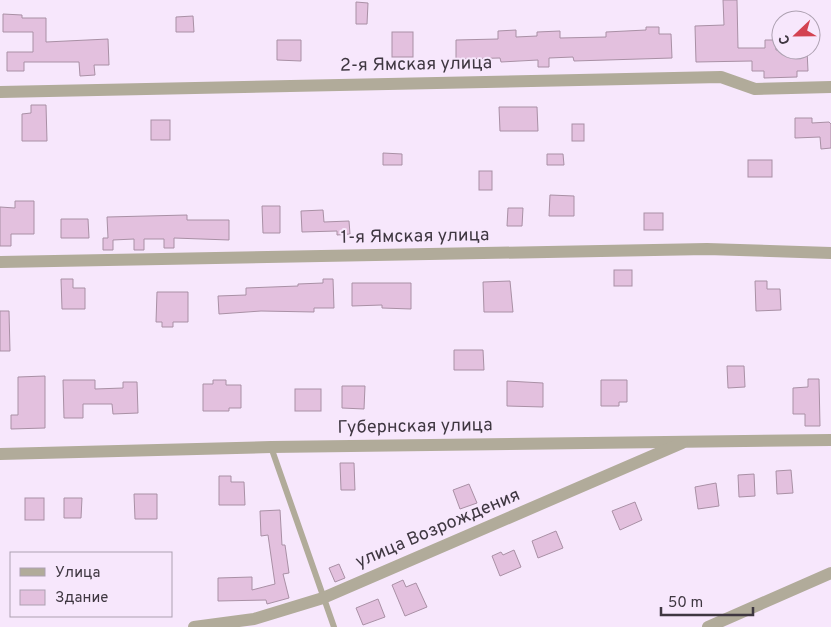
<svg xmlns="http://www.w3.org/2000/svg" width="831" height="627" font-family="Overpass,sans-serif">
<rect width="100%" height="100%" fill="#f7e7fc"/>
<g fill="#e3c0de" stroke="#a990a5">
<path d="M723 0H737L738 48H765V40H776V50H807L808 71H797V77L764 78V71H752V61L696 62 695 26 724 25Z"/>
<path d="M356 2 368 3 367 24H356Z"/>
<path d="M3 14 22 15V18H46V42L108 39 109 65H94L95 75 80 76 79 62H24V71H7V52H33V32H3Z"/>
<path d="M193 16 194 32H176V17Z"/>
<path d="M646 27H659V34H671L672 58 574 61 573 57 549 58V67H538V60L501 62 500 58 456 59V40L498 39V31L516 30V37L537 36V32L560 31V38L606 37V32L646 30Z"/>
<rect x="392" y="32" width="21" height="25"/>
<path d="M277 40H301V61L277 60Z"/>
<path d="M31 105H46L47 141H22V114L31 113Z"/>
<path d="M499 107H537L538 131H500Z"/>
<path d="M795 118H812V123L829 122 831 124V148L821 149 820 137 795 138Z"/>
<rect x="151" y="120" width="19" height="20"/>
<rect x="572" y="124" width="12" height="17"/>
<path d="M383 153 402 154V165H383Z"/>
<path d="M547 154H563L564 165H547Z"/>
<rect x="748" y="160" width="24" height="17"/>
<rect x="479" y="171" width="13" height="19"/>
<path d="M550 195 574 196V216H549Z"/>
<path d="M15 201H34V234H11V246H0V207L15 208Z"/>
<path d="M262 206H280V233H263Z"/>
<path d="M508 208H523L522 226H507Z"/>
<path d="M323 210 324 222 349 221 350 234 337 235V231L302 232 301 211Z"/>
<rect x="644" y="213" width="19" height="17"/>
<path d="M187 215V220H229V240L174 238V248H164V239H144V250H134V239L113 240V250H103V238H108L107 217Z"/>
<path d="M61 219H88L89 238H61Z"/>
<rect x="614" y="270" width="18" height="16"/>
<path d="M61 279H73V288H85V309H62Z"/>
<path d="M323 279H333L334 308H314V312L261 311 219 314 218 296 246 295V288L298 286V284L323 283Z"/>
<path d="M510 281 513 312H484L483 282Z"/>
<path d="M755 281H767V289H780L781 310 756 311Z"/>
<path d="M352 283H411V309L382 308V305L352 306Z"/>
<path d="M157 292H188V322H173V327H162V322H156Z"/>
<path d="M0 311H9L10 351H0Z"/>
<path d="M454 350H483L484 370H454Z"/>
<path d="M727 366H744L745 387 728 388Z"/>
<path d="M45 376V428L11 429V415H18V377Z"/>
<path d="M808 379H819L820 426H805V414H793V388L808 387Z"/>
<path d="M63 380H95V389L123 388V382H137L138 413 113 414 112 404H83V418H64Z"/>
<path d="M213 380H226V385H241V408H229V411H203V384H213Z"/>
<path d="M601 380H627V402H619V406H601Z"/>
<path d="M507 381 543 383V407L507 406Z"/>
<path d="M342 386H365L364 409 342 408Z"/>
<rect x="295" y="389" width="26" height="22"/>
<path d="M340 463H354L355 490H341Z"/>
<path d="M791 470 793 493 777 494 776 471Z"/>
<path d="M754 474 755 496 739 497 738 475Z"/>
<path d="M219 476H231V482H244L245 505H219Z"/>
<path d="M716 483 719 506 698 509 695 487Z"/>
<path d="M469 484 477 503 460 509 453 490Z"/>
<path d="M134 494H157V519H135Z"/>
<rect x="25" y="498" width="19" height="22"/>
<path d="M64 498H82L81 518H64Z"/>
<path d="M635 502 642 520 620 530 612 511Z"/>
<path d="M280 510 282 545H285L289 573 283 574 289 598 267 604 266 600 218 601V578L252 577V590L275 584 268 535 261 536 260 511Z"/>
<path d="M556 531 563 548 538 558 532 541Z"/>
<path d="M514 550 521 567 500 576 492 556 501 552 503 555Z"/>
<path d="M339 564 345 578 335 582 329 568Z"/>
<path d="M403 580 406 587 416 583 427 607 405 616 392 585Z"/>
<path d="M378 599 385 617 363 625 356 608Z"/>
</g>
<g fill="none" stroke-linecap="round" stroke-linejoin="round">
<path stroke="#b1ab9a" stroke-width="6" d="M271 447 334 627"/>
<g stroke="#b1ab9a" stroke-width="12">
<path d="M0 92 721 77 755 89 831 87"/>
<path d="M0 262 707 249 831 253"/>
<path d="M0 454 271 447 831 440"/>
<path d="M194 627 254 619 323 598 682 443"/>
<path d="M708 627 831 573"/>
</g>
</g>
<g text-anchor="middle" dominant-baseline="central" stroke-width="4" stroke-linejoin="round" paint-order="stroke">
<g font-size="18" fill="#3f3741" stroke="#f7e7fc">
<text transform="translate(416 65) rotate(-1)">2-я Ямская улица</text>
<text transform="translate(415 237) rotate(-1)">1-я Ямская улица</text>
<text transform="translate(415 427) rotate(-1)">Губернская улица</text>
<text transform="translate(438 529) rotate(-23)">улица Возрождения</text>
</g>
</g>
<rect x="10" y="552" width="162" height="65" fill="#f7e7fc" stroke="#ada1b1"/>
<rect x="20" y="568" width="25" height="8" fill="#b1ab9a" stroke="#ada1b1"/>
<text x="55" y="577" font-size="15" fill="#3f3741">Улица</text>
<rect x="20" y="590" width="25" height="15" fill="#e3c0de" stroke="#ada1b1"/>
<text x="55" y="602" font-size="15" fill="#3f3741">Здание</text>
<g transform="translate(796 35) rotate(248)"><circle r="24" fill="#f7e7fc" stroke="#ada1b1"/>
<path d="M0-4L9 19L0 12L-9 19Z" fill="#d34251"/>
<text y="-8" font-size="14" font-weight="bold" text-anchor="middle" fill="#3f3741">С</text>
</g>
<path d="M661 607v8h92v-8" fill="none" stroke="#3f3741" stroke-width="2.5"/>
<text x="668" y="607" font-size="15" fill="#3f3741" stroke="#f7e7fc" stroke-width="4" paint-order="stroke">50 m</text>
</svg>
